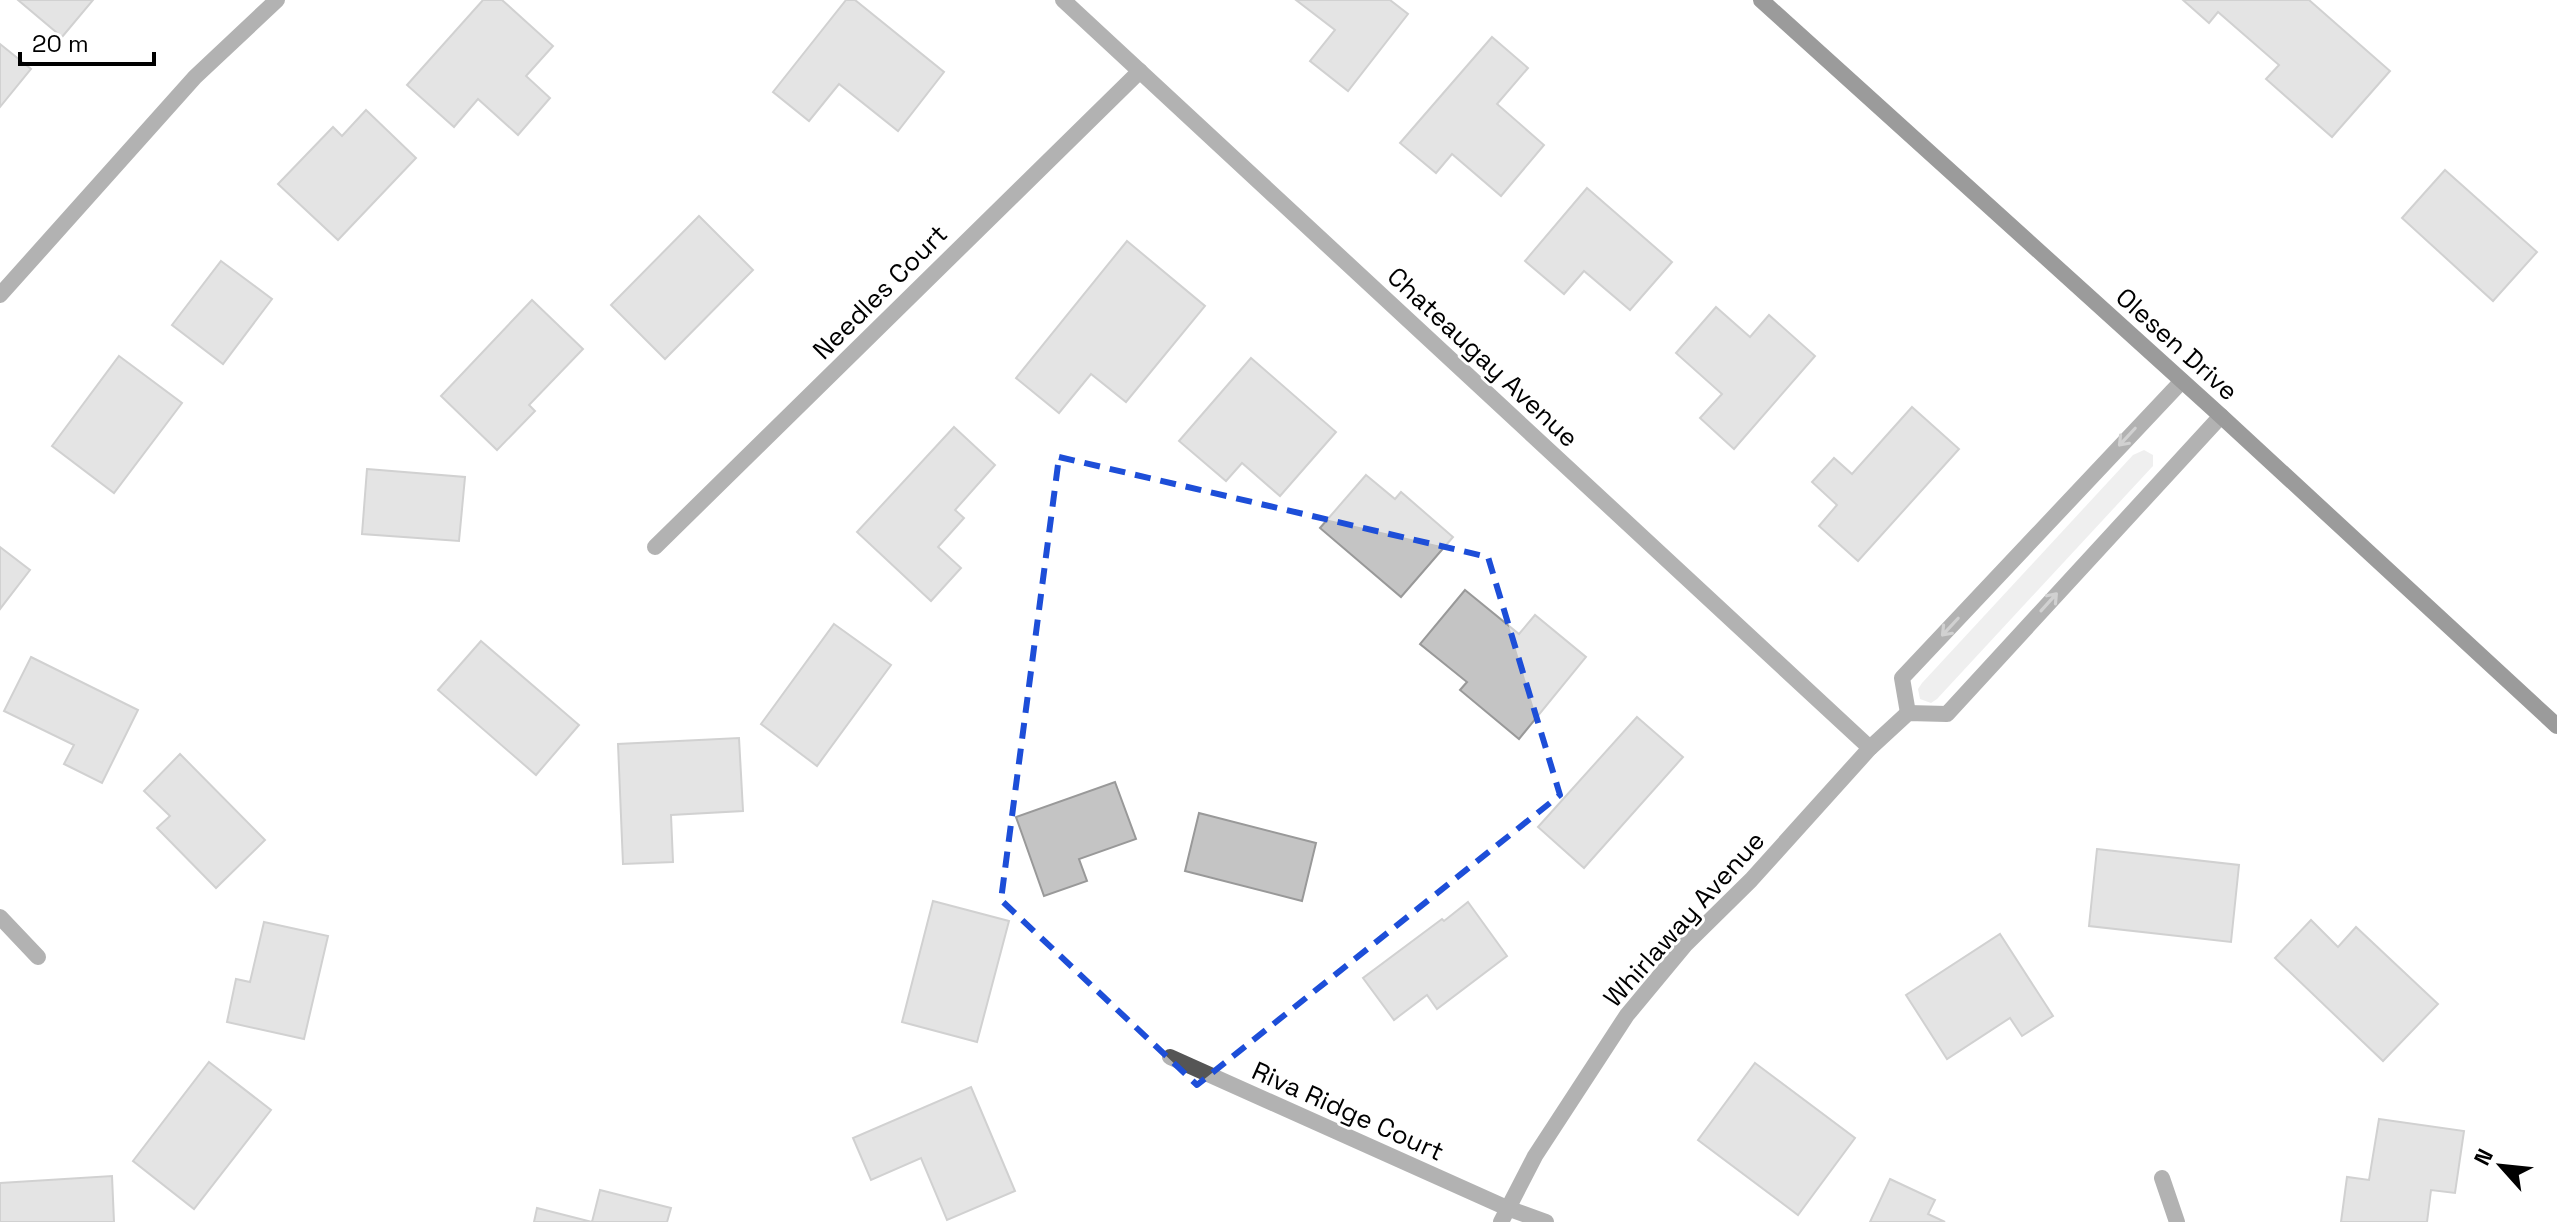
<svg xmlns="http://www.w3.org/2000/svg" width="2557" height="1222" font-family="'Space Grotesk',sans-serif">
<rect width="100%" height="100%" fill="#fff"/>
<path fill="#dcdcdc" d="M2144 450 2153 455V466L1937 699 1931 703 1920 699 1918 689 1922 683 2133 455Z"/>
<g fill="#c4c4c4" stroke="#999" stroke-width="2">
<path d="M18 0H93L62 37Z"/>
<path d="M483 0H502L553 46 526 76 550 98 518 135 478 99 454 127 407 85Z"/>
<path d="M846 0H855L944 72 898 131 839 84 809 121 773 92Z"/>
<path d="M1296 0H1390L1408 14 1348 91 1310 61 1335 30Z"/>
<path d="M2183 0H2309L2390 71 2332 137 2266 79 2279 65 2218 12 2209 23Z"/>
<path d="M1492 37 1528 68 1497 104 1544 145 1501 196 1452 154 1436 173 1400 143Z"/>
<path d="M0 44 31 69 0 107Z"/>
<path d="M366 110 416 158 338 240 278 184 333 127 342 136Z"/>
<path d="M2445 170 2537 252 2493 301 2402 218Z"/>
<path d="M1587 188 1672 262 1630 310 1584 271 1564 294 1525 261Z"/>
<path d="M699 216 753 270 665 359 611 305Z"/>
<path d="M1127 241 1205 306 1126 402 1091 374 1059 413 1016 378Z"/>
<path d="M221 261 272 299 223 364 172 325Z"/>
<path d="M532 300 583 349 529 405 535 411 497 450 441 396Z"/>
<path d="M1716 307 1750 337 1769 315 1815 356 1734 449 1700 418 1722 394 1676 353Z"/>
<path d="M119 356 182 403 114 493 52 446Z"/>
<path d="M1251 358 1336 432 1280 496 1242 463 1226 481 1179 441Z"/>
<path d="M1912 407 1959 449 1858 561 1819 526 1837 505 1812 482 1834 458 1852 474Z"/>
<path d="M954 427 995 465 955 510 964 518 938 547 961 568 931 601 857 532Z"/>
<path d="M367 469 465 477 459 541 362 534Z"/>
<path d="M1366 475 1395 499 1401 492 1453 537 1401 597 1320 528Z"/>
<path d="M0 547 30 570 0 609Z"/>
<path d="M1465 590 1519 634 1535 615 1586 657 1519 739 1460 690 1467 682 1420 644Z"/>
<path d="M834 624 891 665 817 766 761 724Z"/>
<path d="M481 641 579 725 536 775 438 690Z"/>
<path d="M31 657 138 710 102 783 64 764 74 745 4 711Z"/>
<path d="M1637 717 1683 757 1584 868 1538 827Z"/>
<path d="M739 738 743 811 671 815 673 862 623 864 618 744Z"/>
<path d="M180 754 265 840 216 888 157 828 170 816 144 791Z"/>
<path d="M1115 782 1136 839 1079 859 1087 881 1044 896 1016 817Z"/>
<path d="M1199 813 1316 843 1302 901 1185 871Z"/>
<path d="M2097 849 2239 865 2231 942 2089 926Z"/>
<path d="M933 901 1009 921 977 1042 902 1022Z"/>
<path d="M1468 902 1507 956 1437 1009 1427 995 1394 1020 1363 978 1442 919 1444 921Z"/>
<path d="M2311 920 2338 947 2356 927 2438 1004 2383 1061 2275 958Z"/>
<path d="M264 922 328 936 304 1039 227 1022 236 979 250 982Z"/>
<path d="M2000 934 2053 1016 2022 1036 2010 1018 1947 1059 1906 995Z"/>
<path d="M209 1062 271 1110 194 1209 133 1161Z"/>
<path d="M1755 1063 1855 1138 1798 1215 1698 1140Z"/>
<path d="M971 1087 1015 1191 947 1220 921 1158 871 1180 853 1138Z"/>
<path d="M2379 1119 2464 1131 2455 1193 2431 1190 2427 1222H2341L2347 1177 2369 1180Z"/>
<path d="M112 1176 114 1222H0V1183Z"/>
<path d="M1890 1179 1935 1200 1928 1214 1945 1222H1870Z"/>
<path d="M600 1190 671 1208 667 1222H534L537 1208 592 1222Z"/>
</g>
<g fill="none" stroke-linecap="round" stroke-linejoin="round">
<g stroke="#555" stroke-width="16">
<path d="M1063 0 1870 748"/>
<path d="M0 295 195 77 277 0"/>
<path d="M655 547 1140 71"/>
<path d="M1908 713 1902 678 2182 381"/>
<path d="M0 917 38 957"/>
<path d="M1170 1057 1507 1208 1546 1222"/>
<path d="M2162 1178 2177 1222"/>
<path d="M1501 1222 1535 1156 1627 1015 1686 944 1751 880 1870 748 1908 713 1947 714 2221 416"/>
</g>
<path stroke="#222" stroke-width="16" d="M1761 0 2221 416 2557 726"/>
</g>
<defs><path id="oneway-shaft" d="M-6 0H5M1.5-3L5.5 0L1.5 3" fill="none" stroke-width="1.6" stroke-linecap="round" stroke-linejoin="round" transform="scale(2)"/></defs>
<g stroke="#999">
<use href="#oneway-shaft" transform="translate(2127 437) rotate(133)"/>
<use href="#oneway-shaft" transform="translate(2049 602) rotate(-48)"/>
<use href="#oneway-shaft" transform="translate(1950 627) rotate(133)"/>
</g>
<path d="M0 0H2557V1222H0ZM1059 457 1488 557 1560 795 1197 1085 1001 900Z" fill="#fff" fill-opacity=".55" fill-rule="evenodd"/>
<path fill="none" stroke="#1d4ed8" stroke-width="6" stroke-dasharray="16 10" stroke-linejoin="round" d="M1059 457 1488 557 1560 795 1197 1085 1001 900Z"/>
<g text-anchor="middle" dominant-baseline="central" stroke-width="6" stroke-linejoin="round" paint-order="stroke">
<g font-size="26" fill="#000" stroke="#fff">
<text transform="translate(880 292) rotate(-45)">Needles Court</text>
<text transform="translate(2177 344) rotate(42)">Olesen Drive</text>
<text transform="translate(1483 357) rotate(43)">Chateaugay Avenue</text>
<text transform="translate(1684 919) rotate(-48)">Whirlaway Avenue</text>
<text transform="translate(1348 1111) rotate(24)">Riva Ridge Court</text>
</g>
</g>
<g transform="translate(2501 1166) rotate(297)" stroke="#ffffff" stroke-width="6" paint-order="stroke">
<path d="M0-6L14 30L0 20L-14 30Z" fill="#000000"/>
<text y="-12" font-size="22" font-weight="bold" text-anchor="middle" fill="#000000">N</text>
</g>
<path d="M20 52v12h134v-12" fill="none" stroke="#000000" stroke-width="4"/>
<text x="32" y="52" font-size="24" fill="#000000" stroke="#ffffff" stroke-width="6" paint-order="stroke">20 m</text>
</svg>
